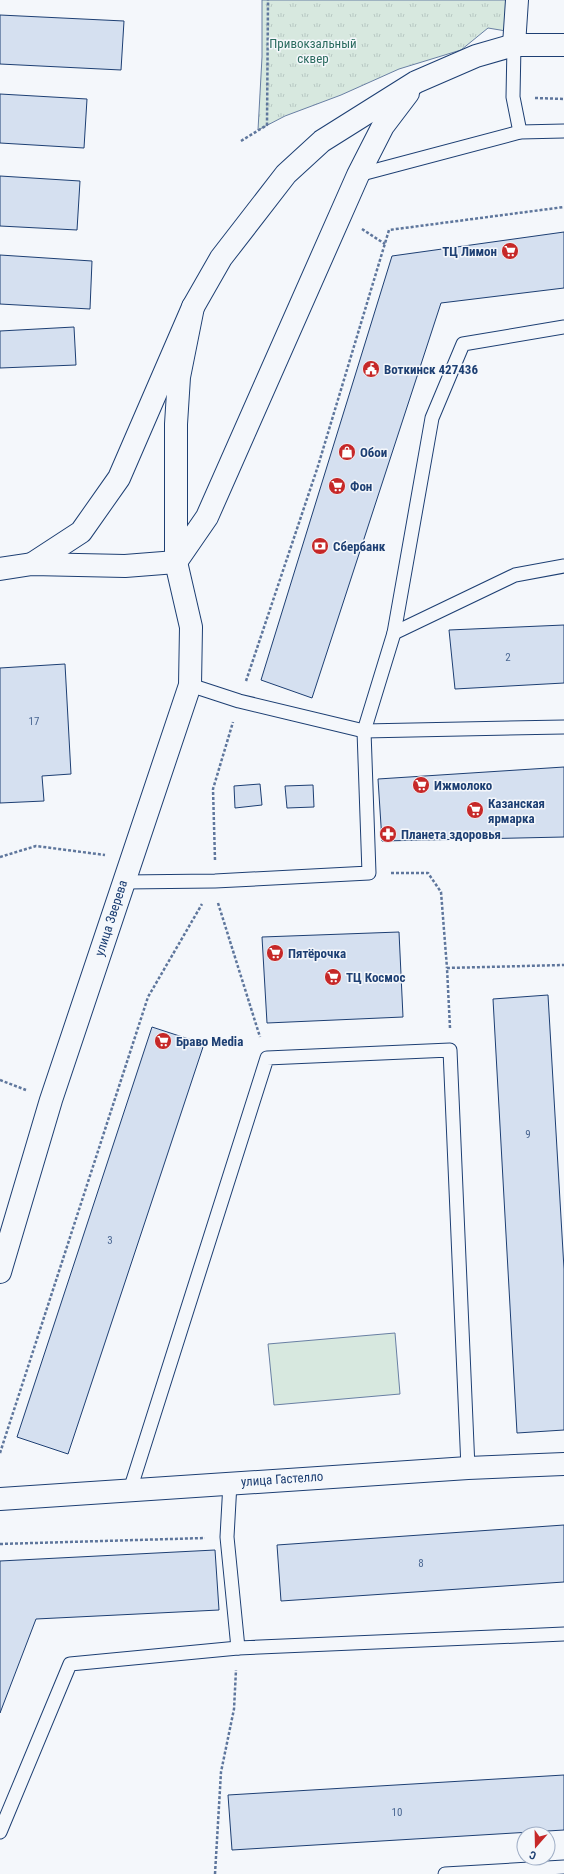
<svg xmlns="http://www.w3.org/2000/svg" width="564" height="1874" font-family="'Roboto Condensed',sans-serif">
<defs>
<pattern id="park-tufts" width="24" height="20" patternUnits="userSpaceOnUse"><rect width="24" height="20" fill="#d7e8df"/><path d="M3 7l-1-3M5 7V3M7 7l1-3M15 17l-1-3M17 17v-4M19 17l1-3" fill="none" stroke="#b8c8c3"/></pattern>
</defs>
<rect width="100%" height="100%" fill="#f4f7fb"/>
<path fill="#d7e8df" stroke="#687fa3" d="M395 1333 400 1394 274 1405 268 1344Z"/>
<path fill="url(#park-tufts)" stroke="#687fa3" d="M262 0H509L506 31 488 28 461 50 399 69 341 95 285 116 258 130 262 57Z"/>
<g fill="#d5e0f0" stroke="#1d3f73">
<path d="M0 15 124 21 121 70 0 64Z"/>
<path d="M0 94 87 99 84 148 0 143Z"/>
<path d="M0 176 80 181 77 230 0 226Z"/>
<path d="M564 232V288L441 303 312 698 261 680 392 256Z"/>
<path d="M0 255 92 261 90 309 0 304Z"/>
<path d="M74 327 76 365 0 368V331Z"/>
<path d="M564 625V683L455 689 449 630Z"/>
<path d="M65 664 71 774 42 776 44 801 0 803V668Z"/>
<path d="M564 767V837L382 841 378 779Z"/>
<path d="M260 784 262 805 235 808 234 786Z"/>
<path d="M313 785 314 807 287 808 285 786Z"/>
<path d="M399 932 403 1017 267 1023 262 937Z"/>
<path d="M548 995 564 1269V1430L517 1433 493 999Z"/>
<path d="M152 1027 204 1044 68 1454 17 1437Z"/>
<path d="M564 1525V1582L281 1601 277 1545Z"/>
<path d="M215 1550 219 1610 36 1619 0 1713V1561Z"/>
<path d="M564 1775V1830L232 1850 228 1795Z"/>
</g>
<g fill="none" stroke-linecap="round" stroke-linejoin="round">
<g stroke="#1d3f73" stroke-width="15">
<g id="lane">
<path d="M514 45 513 97 520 132"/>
<path d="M358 175 520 132 564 131"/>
<path d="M394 633 515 575 564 566"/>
<path d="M190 685 239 701 364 731 564 727"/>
<path d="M124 882 215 881 369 873 364 731 394 633 432 418 463 344 564 327"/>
<path d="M230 1483 227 1537 238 1648"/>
<path d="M130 1490 267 1058 450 1050 468 1468"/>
<path d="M0 1832 70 1664 238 1648 564 1634"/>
<path d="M445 1874 564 1867"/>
</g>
</g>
<g stroke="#1d3f73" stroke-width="24">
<g id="street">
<path d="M514 45 517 0"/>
<path d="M0 1499 468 1468 564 1464"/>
</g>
</g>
<g stroke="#1d3f73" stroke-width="24">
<g id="secondary">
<path d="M176 562 207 517 358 175 383 126 408 93"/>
<path d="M32 564 81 532 119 478 193 307 221 258 286 174 322 141 416 82 476 56 514 45H564"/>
<path d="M0 569 32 564 125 566 176 562"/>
<path d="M0 1272 51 1100 190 685 191 627 176 562V424L179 377 193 307"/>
</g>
</g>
<g stroke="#5e769c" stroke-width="2.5" stroke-dasharray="3 2" stroke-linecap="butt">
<path d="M535 98 564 99"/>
<path d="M241 141 267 125 268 0"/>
<path d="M362 229 385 244"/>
<path d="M246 681 318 466 389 230 564 207"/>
<path d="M0 857 36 846 105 855"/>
<path d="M215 860 213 789 233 722"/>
<path d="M391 873H428L441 892 447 968"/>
<path d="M218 903 260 1037"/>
<path d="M450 1028 447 968 564 965"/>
<path d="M0 1080 26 1090"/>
<path d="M0 1453 148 997 202 904"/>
<path d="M0 1544 205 1538"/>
<path d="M215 1874 221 1772 234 1709 236 1670"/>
</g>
<use href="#lane" stroke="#f4f7fb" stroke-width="13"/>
<use href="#street" stroke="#f4f7fb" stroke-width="22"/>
<use href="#secondary" stroke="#f4f7fb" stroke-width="22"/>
</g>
<defs>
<g id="supermarket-disc" transform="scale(0.9)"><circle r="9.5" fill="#c62828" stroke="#f4f7fb"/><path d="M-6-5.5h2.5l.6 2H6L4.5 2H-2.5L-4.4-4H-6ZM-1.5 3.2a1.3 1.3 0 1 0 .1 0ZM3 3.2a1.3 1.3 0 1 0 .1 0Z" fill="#fff"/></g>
<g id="civic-disc" transform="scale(0.9)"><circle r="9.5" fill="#c62828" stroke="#f4f7fb"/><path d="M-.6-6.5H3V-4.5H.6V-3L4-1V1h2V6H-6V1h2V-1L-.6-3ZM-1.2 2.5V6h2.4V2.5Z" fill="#fff"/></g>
<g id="shop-disc" transform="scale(0.9)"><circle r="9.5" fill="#c62828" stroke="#f4f7fb"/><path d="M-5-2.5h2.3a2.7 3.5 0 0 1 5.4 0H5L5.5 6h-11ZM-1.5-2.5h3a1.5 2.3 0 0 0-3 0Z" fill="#fff"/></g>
<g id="bank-disc" transform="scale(0.9)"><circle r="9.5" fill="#c62828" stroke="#f4f7fb"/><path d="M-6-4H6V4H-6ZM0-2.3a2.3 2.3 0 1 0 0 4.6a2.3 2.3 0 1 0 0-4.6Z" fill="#fff"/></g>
<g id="pharmacy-disc" transform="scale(0.9)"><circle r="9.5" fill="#c62828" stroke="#f4f7fb"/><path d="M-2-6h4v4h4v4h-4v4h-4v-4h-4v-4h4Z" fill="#fff"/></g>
</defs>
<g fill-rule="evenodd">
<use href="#supermarket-disc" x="510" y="251"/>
<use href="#civic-disc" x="371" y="369"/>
<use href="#shop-disc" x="347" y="452"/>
<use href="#supermarket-disc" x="337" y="486"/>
<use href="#bank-disc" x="320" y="546"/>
<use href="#supermarket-disc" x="421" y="785"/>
<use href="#supermarket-disc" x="475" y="810"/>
<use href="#pharmacy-disc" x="388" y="834"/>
<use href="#supermarket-disc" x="275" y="953"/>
<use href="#supermarket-disc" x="333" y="977"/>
<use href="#supermarket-disc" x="163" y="1041"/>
</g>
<g text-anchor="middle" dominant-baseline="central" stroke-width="3" stroke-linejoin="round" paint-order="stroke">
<g font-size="11" fill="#4b6792">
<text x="508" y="657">2</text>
<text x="34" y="721">17</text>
<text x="528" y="1134">9</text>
<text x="110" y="1240">3</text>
<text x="421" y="1563">8</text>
<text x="397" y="1812">10</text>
</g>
<g font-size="13" fill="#2c6c60" stroke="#f4f7fb">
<text x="313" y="43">Привокзальный<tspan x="313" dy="15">сквер</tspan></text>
</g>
<g font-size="13" font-weight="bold" fill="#1d3f73" stroke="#f4f7fb" text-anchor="start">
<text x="497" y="251" text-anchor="end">ТЦ Лимон</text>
<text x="384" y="369">Воткинск 427436</text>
<text x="360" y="452">Обои</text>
<text x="350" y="486">Фон</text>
<text x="333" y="546">Сбербанк</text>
<text x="434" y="785">Ижмолоко</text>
<text x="488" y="803">Казанская<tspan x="488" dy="15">ярмарка</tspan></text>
<text x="401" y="834">Планета здоровья</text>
<text x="288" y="953">Пятёрочка</text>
<text x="346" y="977">ТЦ Космос</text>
<text x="176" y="1041">Браво Media</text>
</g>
<g font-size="13" fill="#1d3f73" stroke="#f4f7fb">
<text transform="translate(111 918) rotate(-72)">улица Зверева</text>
<text transform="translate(282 1479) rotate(-4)">улица Гастелло</text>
</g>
</g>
<g transform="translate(536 1846) rotate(200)"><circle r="19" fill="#f4f7fb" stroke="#9eadc5"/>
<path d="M0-3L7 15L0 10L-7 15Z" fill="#c62828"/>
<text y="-6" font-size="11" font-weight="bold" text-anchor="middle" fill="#1d3f73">С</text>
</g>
</svg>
